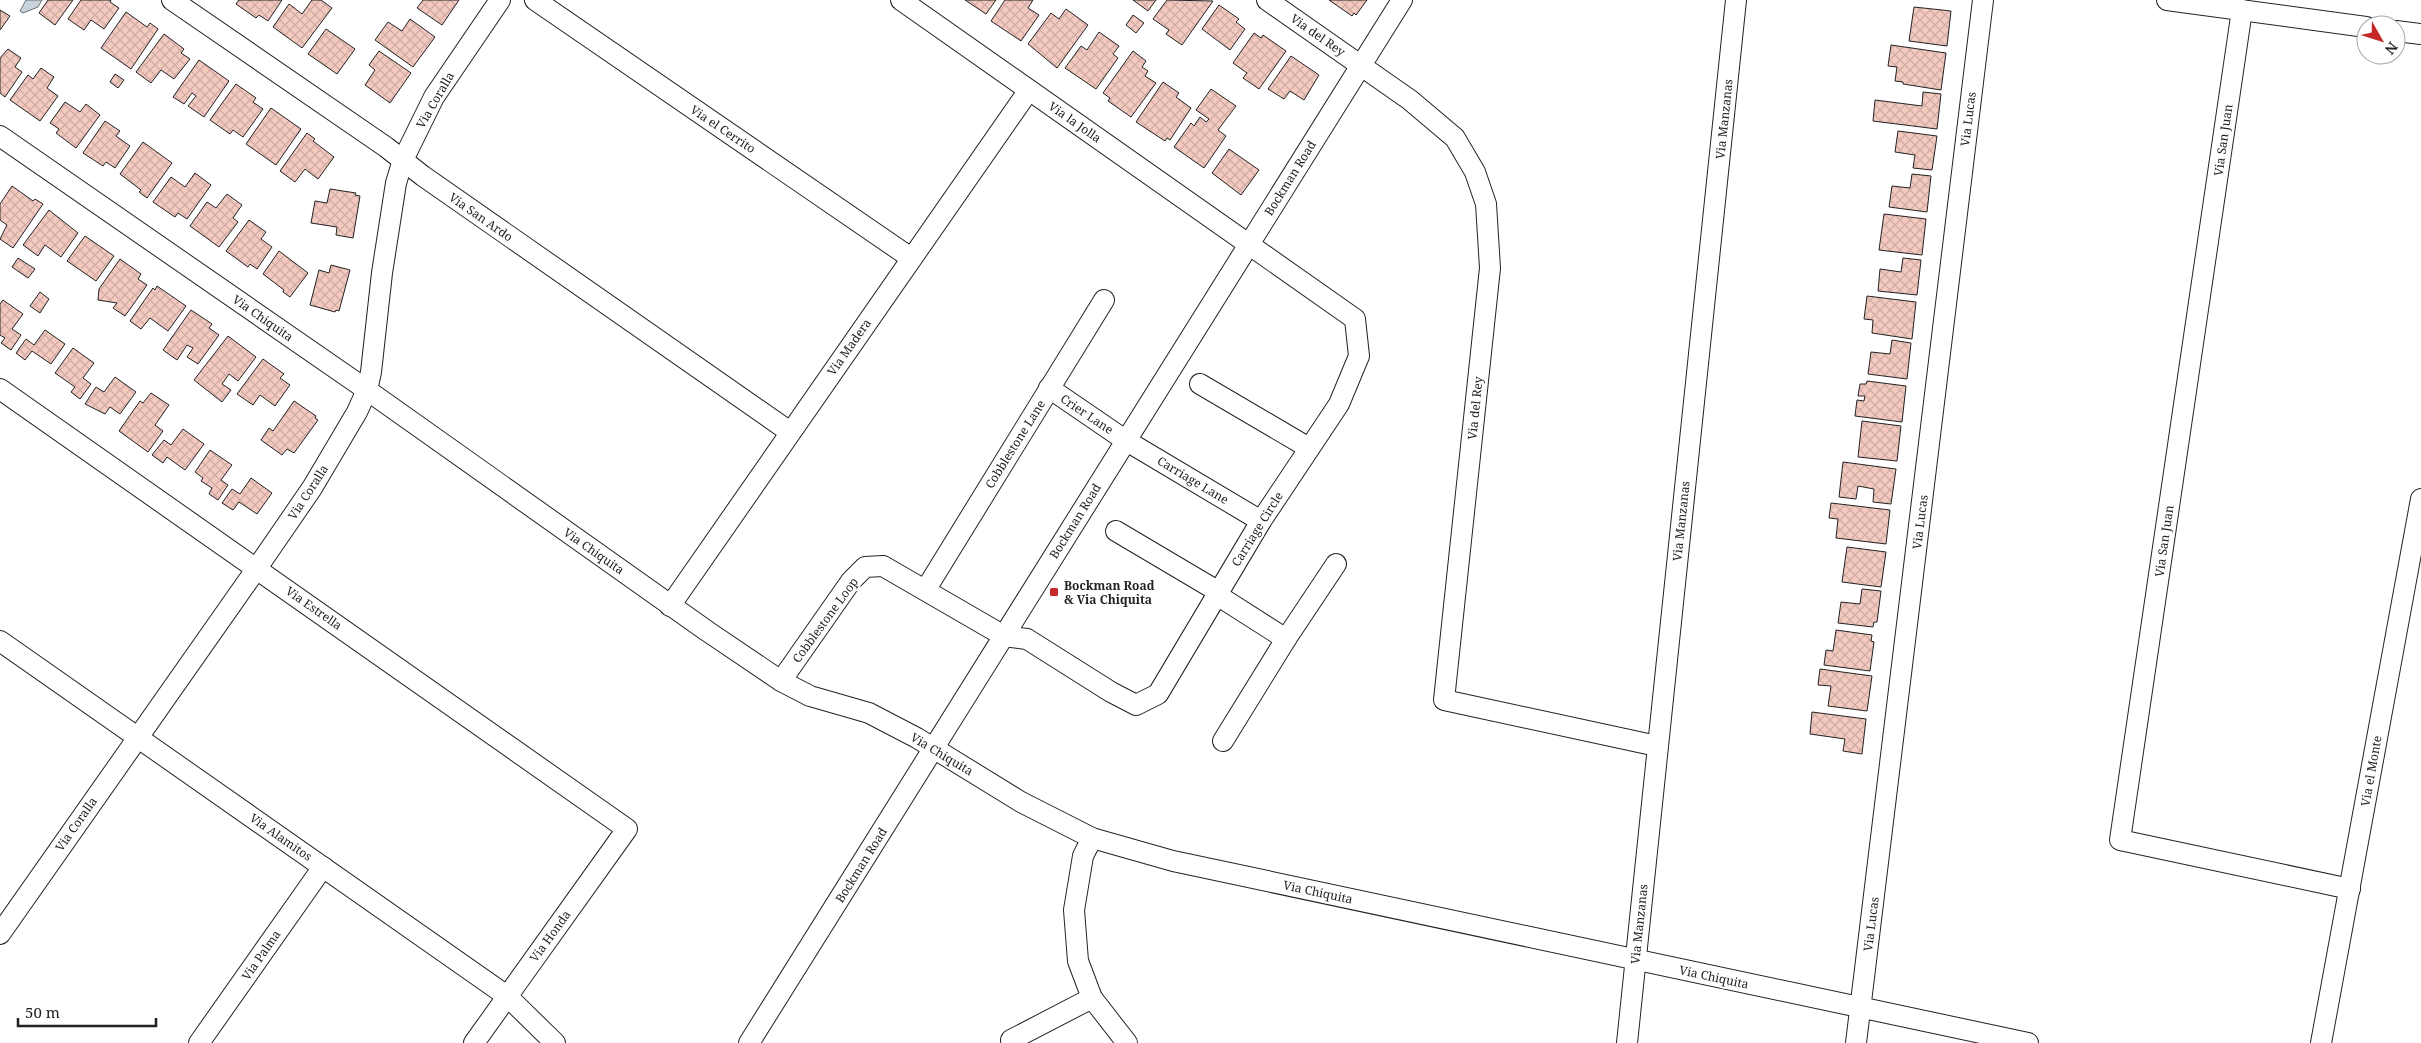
<svg xmlns="http://www.w3.org/2000/svg" width="2421" height="1043" font-family="'Noto Serif',serif">
<defs>
<pattern id="building-cross-hatch" width="8" height="8" patternUnits="userSpaceOnUse" patternTransform="scale(1.25)"><rect width="8" height="8" fill="#f3c9c0"/><path d="M0 0l8 8M0 8l8-8" fill="none" stroke="#d0aca5"/></pattern>
</defs>
<rect width="100%" height="100%" fill="#fff"/>
<path fill="#c7d3dd" stroke="#6f6f6f" d="M26 0H42L38 7 23 13 20 11Z"/>
<g fill="url(#building-cross-hatch)" stroke="#222">
<path d="M48 0H73L55 25 39 13Z"/>
<path d="M81 0H111L110 2 119 8 104 29 91 20 84 30 68 19Z"/>
<path d="M239 0H282L268 21 259 15 256 18 236 4Z"/>
<path d="M312 0H321L332 8 302 48 273 27 289 4 302 14Z"/>
<path d="M423 0H459L442 25 417 8Z"/>
<path d="M965 0H996L986 14Z"/>
<path d="M1005 0H1033L1028 8 1039 15 1021 41 991 21Z"/>
<path d="M1133 0H1156L1148 11Z"/>
<path d="M1167 0 1213 1 1182 45 1166 34 1169 30 1153 19Z"/>
<path d="M1329 0H1367L1356 15 1354 13 1352 16Z"/>
<path d="M1219 5 1239 19 1236 22 1245 29 1230 50 1202 29Z"/>
<path d="M1914 7 1951 11 1947 46 1909 41Z"/>
<path d="M1066 9 1088 25 1057 68 1028 44 1051 13 1059 19Z"/>
<path d="M0 10 10 16 0 30Z"/>
<path d="M126 12 147 27 150 23 158 29 131 69 101 48Z"/>
<path d="M1133 15 1144 23 1136 33 1126 25Z"/>
<path d="M410 19 435 37 413 67 375 40 388 22 402 31Z"/>
<path d="M326 29 355 49 337 74 308 54Z"/>
<path d="M1099 32 1119 46 1113 54 1118 58 1096 89 1065 68 1081 46 1087 50Z"/>
<path d="M1254 33 1261 38 1263 35 1286 51 1259 89 1243 78 1247 73 1233 63Z"/>
<path d="M164 34 184 49 181 53 190 59 174 79 161 70 151 83 136 72Z"/>
<path d="M1891 45 1946 53 1941 90 1903 84V82L1895 81 1897 67 1888 66Z"/>
<path d="M8 49 21 58 15 67 22 72 5 97 0 93V58Z"/>
<path d="M379 51 411 73 390 103 365 85 375 70 369 65Z"/>
<path d="M1133 51 1146 61 1142 67 1148 71 1145 76 1156 83 1131 117 1108 101 1110 98 1103 93Z"/>
<path d="M1291 56 1319 75 1304 100 1290 91 1284 99 1268 89Z"/>
<path d="M199 60 229 81 204 117 188 106 196 96 192 93 184 104 173 97Z"/>
<path d="M41 68 54 77 47 88 58 96 40 121 10 100 28 75 33 79Z"/>
<path d="M115 74 124 80 118 88 110 82Z"/>
<path d="M1163 82 1179 93 1176 97 1191 108 1170 140 1167 138 1165 141 1136 122Z"/>
<path d="M236 84 256 98 253 102 263 109 243 137 233 130 230 134 210 120Z"/>
<path d="M1211 89 1236 106 1218 130 1226 136 1204 168 1174 147 1191 123 1194 126 1200 117 1206 122 1209 119 1196 110Z"/>
<path d="M1923 92 1941 94 1937 129 1873 121 1875 100 1922 106Z"/>
<path d="M65 102 80 112 86 104 100 115 76 148 56 133 59 129 50 123Z"/>
<path d="M271 108 301 129 276 165 246 144Z"/>
<path d="M105 121 120 131 116 136 130 146 115 168 106 162 103 166 83 153Z"/>
<path d="M1898 131 1937 136 1932 170 1913 168 1915 155 1895 152Z"/>
<path d="M307 133 315 139 313 141 334 157 318 179 305 169 295 182 280 171Z"/>
<path d="M143 142 172 163 147 198 139 192 141 190 120 174Z"/>
<path d="M1229 149 1259 170 1241 195 1212 173Z"/>
<path d="M195 173 211 185 187 219 178 213 175 217 153 202 171 177 185 187Z"/>
<path d="M1912 174 1931 176 1927 212 1889 207 1892 186 1910 188Z"/>
<path d="M12 186 33 201 35 199 43 204 13 248 0 239 7 225 0 220V204Z"/>
<path d="M330 189 356 193 355 195 360 196 353 238 336 235 337 227 311 223 315 201 327 203Z"/>
<path d="M227 194 242 205 233 218 238 222 219 247 190 226 207 202 216 208Z"/>
<path d="M49 210 78 233 61 257 45 245 38 256 23 245Z"/>
<path d="M1884 214 1926 219 1922 255 1879 250Z"/>
<path d="M249 220 266 232 261 239 272 247 257 269 250 264 248 267 226 251Z"/>
<path d="M85 236 114 256 96 281 67 261Z"/>
<path d="M279 251 308 273 290 297 283 292 284 290 263 274Z"/>
<path d="M18 258 35 269 28 278 12 267Z"/>
<path d="M1903 258 1921 260 1917 295 1878 291 1880 269 1901 272Z"/>
<path d="M120 259 141 274 138 279 147 285 125 316 113 308 117 303 98 300 99 289Z"/>
<path d="M331 265 350 270 339 311 336 310 335 312 310 305 319 270 329 273Z"/>
<path d="M157 286 186 306 168 331 150 318 141 329 130 321 153 288 155 290Z"/>
<path d="M40 292 49 299 40 313 30 306Z"/>
<path d="M1867 296 1916 302 1912 339 1872 333 1873 320 1864 319Z"/>
<path d="M3 300 23 314 12 329 21 335 11 350 1 343 5 338 0 335V304Z"/>
<path d="M191 310 212 324 209 328 219 335 198 364 187 357 193 348 187 345 177 360 163 350Z"/>
<path d="M45 330 65 344 51 364 32 351 25 360 16 353 26 339 34 345Z"/>
<path d="M228 336 256 357 238 381 229 374 222 384 231 390 222 402 194 380Z"/>
<path d="M1892 340 1911 343 1907 379 1868 374 1871 352 1890 354Z"/>
<path d="M73 348 94 363 83 378 91 384 80 399 71 392 75 387 55 373Z"/>
<path d="M263 359 284 374 280 378 290 385 275 406 260 395 253 405 237 394Z"/>
<path d="M115 377 136 392 120 414 110 407 105 414 85 404 96 387 104 392Z"/>
<path d="M1867 381 1906 386 1902 422 1855 416 1857 400 1864 401 1865 396H1858L1860 384H1866Z"/>
<path d="M151 393 169 405 155 425 163 431 148 452 119 431 140 401 143 403Z"/>
<path d="M294 401 316 416 315 418 318 420 294 453 287 449 282 455 261 440 269 428 273 431Z"/>
<path d="M1862 421 1901 426 1897 461 1858 457Z"/>
<path d="M183 429 204 444 185 470 167 457 163 463 152 455 164 440 171 445Z"/>
<path d="M210 450 232 465 221 480 228 485 218 500 209 494 212 488 201 481 203 478 195 472Z"/>
<path d="M1843 462 1896 469 1891 504 1873 502 1874 489 1858 486 1856 499 1839 497Z"/>
<path d="M251 478 272 493 257 514 239 502 233 510 222 503 232 489 240 494Z"/>
<path d="M1831 503 1890 510 1886 544 1836 538 1838 519 1829 518Z"/>
<path d="M1847 547 1886 552 1881 587 1842 582Z"/>
<path d="M1862 589 1881 591 1877 622H1874L1873 627 1838 623 1841 602 1860 604Z"/>
<path d="M1836 630 1872 635 1871 641 1874 642 1870 671 1824 665 1826 650 1833 651Z"/>
<path d="M1820 669 1872 676 1867 711 1828 706 1831 686 1818 685Z"/>
<path d="M1812 712 1866 719 1862 754 1843 751 1845 739 1810 734Z"/>
</g>
<g fill="none" stroke-linecap="round" stroke-linejoin="round">
<g stroke="#222" stroke-width="22">
<g id="minor">
<path d="M172 0 386 147 423 176 790 432"/>
<path d="M535 0 911 258"/>
<path d="M1267 0 1410 100 1455 138 1475 172 1486 204 1490 268 1444 700 1657 746"/>
<path d="M2167 0 2366 27"/>
<path d="M2242 10 2120 840 2350 889"/>
<path d="M2396 31 2421 34"/>
<path d="M0 136 367 390 707 631 781 681 810 696 869 713 917 738 1021 802 1092 838 1173 861 2028 1043"/>
<path d="M1200 384 1309 448"/>
<path d="M1049 388 1125 440 1261 521"/>
<path d="M0 389 627 829 474 1043"/>
<path d="M1116 531 1219 592"/>
<path d="M926 589 1104 300"/>
<path d="M1217 595 1286 639 1223 741"/>
<path d="M670 606 1029 90"/>
<path d="M1286 639 1336 564"/>
<path d="M0 641 507 996 555 1043"/>
<path d="M781 681 851 581 865 567 883 566 1004 636 1027 639 1111 692 1136 705 1158 694 1261 521 1339 404 1359 356 1355 319 901 0"/>
<path d="M1092 838 1083 856 1074 910 1078 961 1092 998 1127 1043"/>
<path d="M0 934 257 568 312 488 357 412 367 390 371 372 382 273 396 183 403 160 434 97 500 0"/>
<path d="M1011 1040 1092 998"/>
<path d="M199 1043 323 867"/>
<path d="M749 1043 1402 0"/>
<path d="M1627 1043 1736 0"/>
<path d="M1856 1043 1983 0"/>
<path d="M2321 1043 2421 499"/>
</g>
</g>
<use href="#minor" stroke="#fff" stroke-width="20"/>
</g>
<rect fill="#c62828" stroke="#fff" stroke-width="2" x="1049" y="587" width="10" height="10" rx="2.5"/>
<g text-anchor="middle" dominant-baseline="central" stroke-width="4" stroke-linejoin="round" paint-order="stroke">
<g font-size="12" fill="#222" stroke="#fff">
<text transform="translate(1318 35) rotate(35)">Via del Rey</text>
<text transform="translate(435 100) rotate(-60)">Via Coralla</text>
<text transform="translate(1724 119) rotate(-84)">Via Manzanas</text>
<text transform="translate(1968 119) rotate(-83)">Via Lucas</text>
<text transform="translate(1075 122) rotate(35)">Via la Jolla</text>
<text transform="translate(723 129) rotate(34)">Via el Cerrito</text>
<text transform="translate(2223 140) rotate(-82)">Via San Juan</text>
<text transform="translate(1290 178) rotate(-58)">Bockman Road</text>
<text transform="translate(481 217) rotate(35)">Via San Ardo</text>
<text transform="translate(263 318) rotate(35)">Via Chiquita</text>
<text transform="translate(849 347) rotate(-55)">Via Madera</text>
<text transform="translate(1475 408) rotate(-84)">Via del Rey</text>
<text transform="translate(1087 414) rotate(34)">Crier Lane</text>
<text transform="translate(1015 444) rotate(-58)">Cobblestone Lane</text>
<text transform="translate(1193 480) rotate(31)">Carriage Lane</text>
<text transform="translate(308 492) rotate(-57)">Via Coralla</text>
<text transform="translate(1075 521) rotate(-58)">Bockman Road</text>
<text transform="translate(1681 521) rotate(-84)">Via Manzanas</text>
<text transform="translate(1920 522) rotate(-83)">Via Lucas</text>
<text transform="translate(1257 529) rotate(-58)">Carriage Circle</text>
<text transform="translate(2164 541) rotate(-82)">Via San Juan</text>
<text transform="translate(594 551) rotate(35)">Via Chiquita</text>
<text transform="translate(314 608) rotate(35)">Via Estrella</text>
<text transform="translate(825 620) rotate(-54)">Cobblestone Loop</text>
<text transform="translate(942 754) rotate(31)">Via Chiquita</text>
<text transform="translate(2371 771) rotate(-80)">Via el Monte</text>
<text transform="translate(76 824) rotate(-55)">Via Coralla</text>
<text transform="translate(281 837) rotate(35)">Via Alamitos</text>
<text transform="translate(861 865) rotate(-58)">Bockman Road</text>
<text transform="translate(1318 892) rotate(12)">Via Chiquita</text>
<text transform="translate(1639 924) rotate(-84)">Via Manzanas</text>
<text transform="translate(1871 924) rotate(-83)">Via Lucas</text>
<text transform="translate(550 936) rotate(-54)">Via Honda</text>
<text transform="translate(261 955) rotate(-55)">Via Palma</text>
<text transform="translate(1714 977) rotate(12)">Via Chiquita</text>
</g>
<g font-size="12" font-weight="bold" fill="#222" stroke="#fff" text-anchor="start">
<text x="1064" y="585">Bockman Road<tspan x="1064" dy="14">&amp; Via Chiquita</tspan></text>
</g>
</g>
<g transform="translate(2381 40) rotate(129)"><circle r="24" fill="#ffffff" stroke="#a7a7a7"/>
<path d="M0-4L9 19L0 12L-9 19Z" fill="#c62828"/>
<text y="-8" font-size="14" font-weight="bold" text-anchor="middle" fill="#222222">N</text>
</g>
<path d="M18 1018v8h138v-8" fill="none" stroke="#222222" stroke-width="2.5"/>
<text x="25" y="1018" font-size="15" fill="#222222" stroke="#ffffff" stroke-width="4" paint-order="stroke">50 m</text>
</svg>
